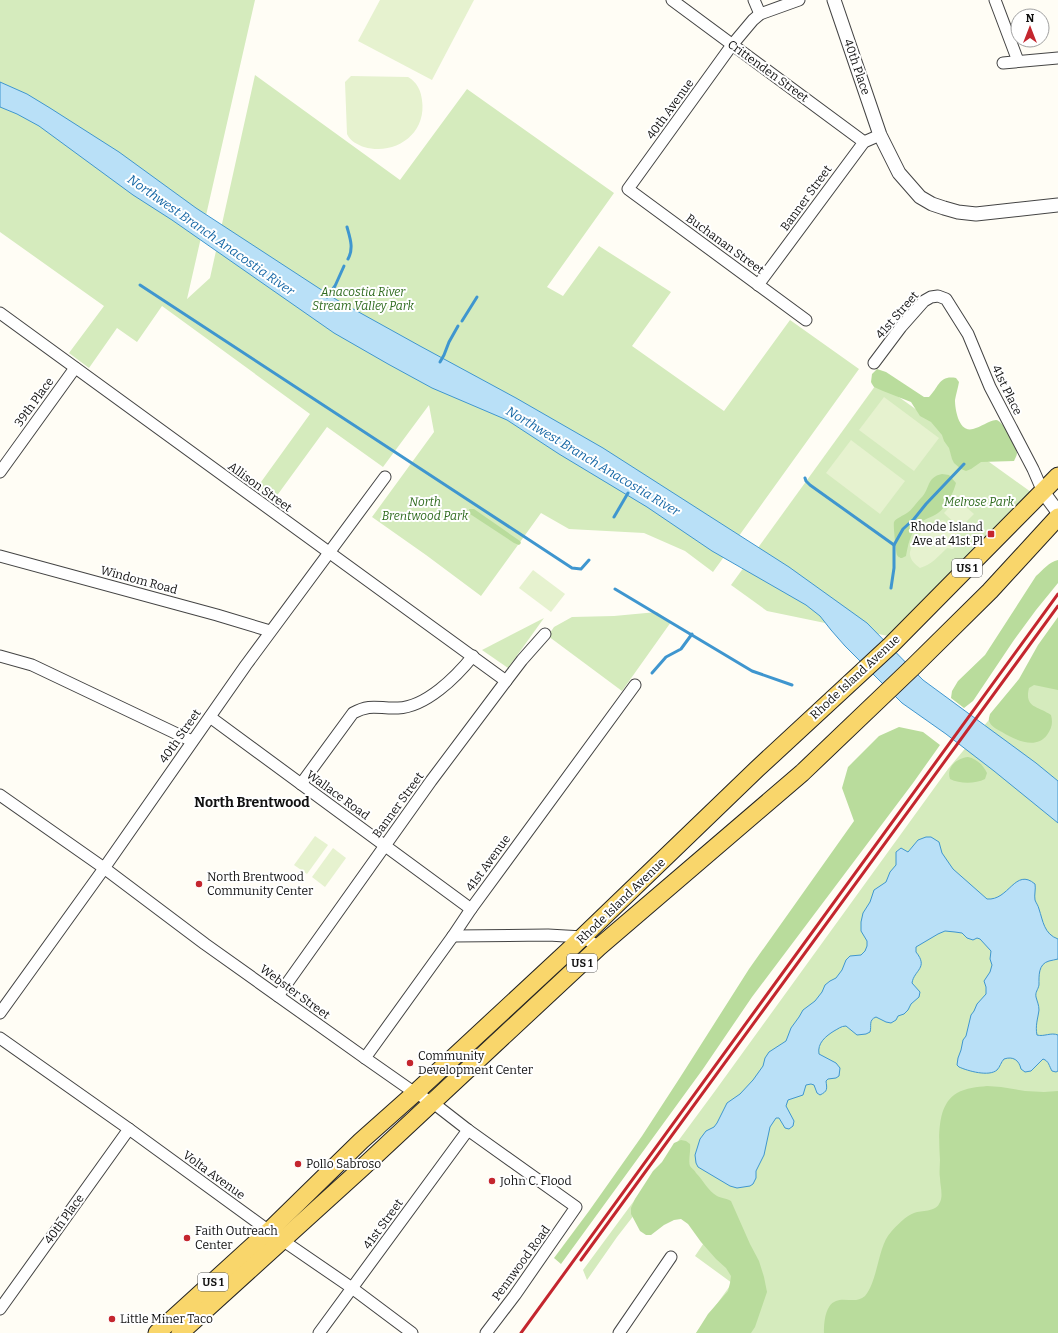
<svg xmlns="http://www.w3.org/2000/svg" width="1058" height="1333" font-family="Bitter,serif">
<rect width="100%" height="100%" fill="#fffdf5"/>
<g fill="#d5ebbd">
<path d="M0 0H255L187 299 210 278 255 75 400 180 467 89 614 193 547 287 563 296 599 246 671 292 632 346 724 411 790 320 859 369 713 572 685 551 644 533 569 529 541 513 481 596 426 555 372 517 434 432 429 405 383 467 327 427 273 501 256 489 310 414 162 306 137 342 117 328 89 368 69 353 104 306 0 232Z"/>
<path d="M878 382 1031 492 888 636 767 611 731 585Z"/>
<path d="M657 612 671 622 622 691 548 636 554 627 572 617 614 616Z"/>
<path d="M544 618 508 668 482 650Z"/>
<path d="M1058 637V1333H696L732 1283 695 1256 716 1225 659 1183 617 1237 587 1280 583 1270 715 1091 948 769Z"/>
</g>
<g fill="#b9dc9c">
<path d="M877 369 886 372 924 397H929C939 387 939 375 956 378L959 382C958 388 956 394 955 400 955 410 959 433 973 429 981 427 988 421 996 420 1003 420 1016 446 1017 453 1017 456 1015 458 1014 461L981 462 971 469 966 471 961 469 954 463 952 459 949 448 944 441 942 435 931 422 920 416 911 402 883 391 874 387 872 384 871 382 872 374Z"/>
<path d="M942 474 949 475 956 483C953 494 947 506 938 513 931 518 922 519 917 526 910 535 908 545 906 556L902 558C900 558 899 558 897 555 896 552 893 524 894 522 896 518 903 516 907 513 913 509 916 503 921 498 930 490 926 477 942 474Z"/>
<path d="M469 509H474L520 541 521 543 519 545 514 543 470 514Z"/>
<path d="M1058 560V583L1036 610 1014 640 973 701 964 708 951 698 952 691 958 681 985 655 1036 576C1043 570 1049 562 1058 560Z"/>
<path d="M1058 617V690L1034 685 1029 688C1024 708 1038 706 1051 715 1053 723 1052 728 1047 735 1036 750 1015 740 1002 732 998 730 992 727 990 723 988 720 989 718 990 714L1019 679 1038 645Z"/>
<path d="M899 727 923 732 940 745 913 783 752 997 703 1069 561 1264 554 1258 589 1211 642 1136 681 1076 749 969 854 821 842 788 848 767 879 736Z"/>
<path d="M968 757C977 759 983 765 987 773L985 779C975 784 960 784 950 779 946 767 957 758 968 757Z"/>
<path d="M987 1086 1001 1087 1025 1091 1044 1092 1058 1091V1333H824C824 1323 825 1305 836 1301 845 1297 856 1304 865 1296 878 1281 878 1245 891 1232 896 1226 907 1215 914 1213 922 1210 935 1212 939 1204 944 1197 940 1186 940 1178 939 1172 940 1166 940 1160 939 1139 936 1105 957 1093 966 1088 977 1087 987 1086Z"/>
<path d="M681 1140 686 1141 690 1144C691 1151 688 1161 690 1166 691 1168 695 1170 696 1173 703 1180 708 1191 717 1196 721 1198 726 1198 731 1201L750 1244 759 1261 764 1277 767 1292 755 1327 751 1333H696L708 1314 728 1291 730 1283 731 1276 726 1268 716 1259 701 1242 688 1224 681 1219 674 1220 664 1225 651 1235H646L640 1231 631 1214V1208L635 1199 653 1171 662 1162 674 1143Z"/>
</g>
<g fill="#e6f2cf">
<path d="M380 0H474L432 80 358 41Z"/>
<path d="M351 76 408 77C417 82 421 91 422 100 427 134 395 156 364 147 358 145 350 141 347 134L345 82Z"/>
<path d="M884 397 939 438 914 471 859 430Z"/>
<path d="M851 440 905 481 880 514 826 473Z"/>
<path d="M957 499 974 514 960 528 944 513Z"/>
<path d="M942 520 945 521 960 536V541L953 549 947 548C939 556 931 565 920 568 915 564 911 561 910 555 909 548 920 533 926 529 929 527 933 528 936 528L939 522Z"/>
<path d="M533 570 565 594 551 612 519 588Z"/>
<path d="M315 836 328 845 307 874 294 865Z"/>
<path d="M333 848 346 858 325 887 312 877Z"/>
</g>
<g fill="#b9e0f7" stroke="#3f96cf">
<path d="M0 82 27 94 50 108 119 152 196 208 337 300 420 346 516 398 603 448 789 567 867 623 923 680 1036 763 1058 781V823L994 771 946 734 902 703 845 646 831 630 820 616 806 605 712 551 647 507 559 454 507 420 432 388 388 364 334 333 172 220 133 195 39 126 17 114 0 107Z"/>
<path d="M926 837H931L939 842 942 853 953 869 987 899C1009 901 1015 867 1035 884 1036 889 1034 895 1035 900 1036 903 1038 905 1039 909 1043 921 1044 934 1058 939V959C1055 960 1052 960 1049 961 1038 964 1039 976 1039 985 1038 990 1035 992 1036 997 1037 1001 1039 1005 1039 1010 1038 1018 1035 1026 1037 1035 1044 1037 1051 1032 1058 1035V1071L1056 1072 1052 1071C1049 1066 1049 1061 1043 1059L1031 1071 1025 1072 1021 1069C1019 1060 1013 1056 1004 1059 1001 1062 1000 1067 997 1070 989 1077 968 1071 959 1067L957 1065 958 1058 961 1050 963 1040 966 1036 971 1015 974 1011 977 1004 986 994V987L984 981 990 972 992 965 990 959 991 951 980 939 977 938 973 940 967 938 962 933 955 932 945 931 938 934 916 947V952C929 968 914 970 912 983L920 992 919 997 911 1004 908 1010 904 1014 898 1016 896 1020 891 1023 886 1022 876 1017C868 1020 872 1026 870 1032L866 1034 857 1035 846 1026C841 1026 838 1029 834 1031 826 1036 817 1043 819 1054L836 1063 840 1068 839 1076 836 1078 828 1079 826 1081C827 1089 828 1091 820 1095L817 1093 814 1085 811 1084 806 1085 803 1095 788 1100 786 1106 794 1121 793 1126 789 1129 785 1128 779 1118H776L770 1127 764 1155 756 1171V1178L753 1184 750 1186 737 1188 730 1186 698 1167 696 1163 695 1155 700 1139 706 1131 714 1127 717 1123 727 1103 740 1094 753 1080 763 1066 765 1058 769 1052 786 1041 791 1028 799 1017 803 1010 815 1001 822 992 825 985 830 981 836 978 842 970 846 960 850 956 861 955 865 951 867 946V941L861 931V922L863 913 870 902 874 890 886 882 890 872 896 865V852L901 848 908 852 918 840Z"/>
</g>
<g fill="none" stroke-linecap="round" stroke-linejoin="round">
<g stroke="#3f96cf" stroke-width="3">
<path d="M347 227C350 238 354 248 348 259"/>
<path d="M140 285 572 568 581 569 589 560"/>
<path d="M327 297 335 286 344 266"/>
<path d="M462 321 477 297"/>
<path d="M440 362 444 355 449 342 458 326"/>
<path d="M805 478 806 481 810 485 894 545V568L891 588"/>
<path d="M614 517 628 493"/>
<path d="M894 545 903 529 914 519 926 504 964 464"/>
<path d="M615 589 752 671 792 685"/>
<path d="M652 673 666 657 681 649 692 634"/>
</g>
<g stroke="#444" stroke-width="13">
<g id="minor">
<path d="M672 0 864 142"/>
<path d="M754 0 760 14"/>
<path d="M799 0 760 14 753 20 732 45 628 189 806 320"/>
<path d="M995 0 1018 61"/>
<path d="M1003 63 1058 58"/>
<path d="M758 285 864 142 880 135"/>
<path d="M0 313 506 681"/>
<path d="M874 363 901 327 924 301 931 297 938 296 946 299 968 334 990 387 1033 469 1043 492"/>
<path d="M0 472 75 368"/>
<path d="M0 556 217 615 270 631"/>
<path d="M0 656 32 665 192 741"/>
<path d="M210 717 471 909"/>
<path d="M301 784 353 713C371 703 379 709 398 708 426 707 456 677 473 656"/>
<path d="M0 795 104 868 205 944 365 1058 415 1093 432 1102 468 1130 576 1207 515 1295 486 1333"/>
<path d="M453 936 548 935 583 937 599 947"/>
<path d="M278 996 431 781 506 681 522 660 545 634"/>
<path d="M0 1013 100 874 246 665 385 477"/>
<path d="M0 1038 129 1129 269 1231 352 1288 412 1333"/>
<path d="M365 1058 453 936 471 909 635 685"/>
<path d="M0 1309 129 1129"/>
<path d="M319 1333 468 1130"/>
<path d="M619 1333 671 1257"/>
</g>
</g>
<g stroke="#444" stroke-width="15">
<g id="tertiary">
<path d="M834 0 880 135 899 173 920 197 932 204 944 208 958 212 976 214 1058 205"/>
<path d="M1043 492 1058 512"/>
</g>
</g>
<g stroke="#222" stroke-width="19">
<g id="primary">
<path d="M157 1333 269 1231 361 1141 415 1093 567 952 757 769 891 645 1058 476"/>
<path d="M180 1333 362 1168 599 947 802 773 913 667 990 591 1058 517"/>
</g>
</g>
<use href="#minor" stroke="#fff" stroke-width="11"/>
<use href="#tertiary" stroke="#fff" stroke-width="13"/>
<use href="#primary" stroke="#f9d66b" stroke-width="17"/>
<g stroke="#c4262e" stroke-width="3">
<path d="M581 1260 1058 606"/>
<path d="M521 1333 1058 594"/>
</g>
</g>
<g fill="#c4262e" stroke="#fff" stroke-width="1.5">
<rect x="987" y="530" width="8" height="8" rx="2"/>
<circle cx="199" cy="884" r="4"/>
<circle cx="410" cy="1063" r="4"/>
<circle cx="298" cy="1164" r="4"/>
<circle cx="492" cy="1181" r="4"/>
<circle cx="187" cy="1238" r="4"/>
<circle cx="112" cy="1319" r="4"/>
</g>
<g text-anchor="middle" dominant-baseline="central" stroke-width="4" stroke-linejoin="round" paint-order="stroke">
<g fill="#fff" stroke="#585858" stroke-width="1">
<rect x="952" y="559" width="30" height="18" rx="3"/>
<rect x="567" y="954" width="30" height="18" rx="3"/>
<rect x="198" y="1273" width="30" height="18" rx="3"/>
</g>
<g font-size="11" font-weight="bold" fill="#111">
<text x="967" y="568">US 1</text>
<text x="582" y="963">US 1</text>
<text x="213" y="1282">US 1</text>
</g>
<g font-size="12" fill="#111" stroke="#fff">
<text transform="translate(857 67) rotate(71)">40th Place</text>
<text transform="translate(768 71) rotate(36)">Crittenden Street</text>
<text transform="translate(670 109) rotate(-54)">40th Avenue</text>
<text transform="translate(806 198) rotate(-54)">Banner Street</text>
<text transform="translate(725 244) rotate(36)">Buchanan Street</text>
<text transform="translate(897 315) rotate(-49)">41st Street</text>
<text transform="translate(1007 390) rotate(64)">41st Place</text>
<text transform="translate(34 402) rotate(-54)">39th Place</text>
<text transform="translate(260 487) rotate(36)">Allison Street</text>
<text transform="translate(139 580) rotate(15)">Windom Road</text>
<text transform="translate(855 677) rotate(-43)">Rhode Island Avenue</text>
<text transform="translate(180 736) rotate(-55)">40th Street</text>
<text transform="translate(338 795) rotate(36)">Wallace Road</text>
<text transform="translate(398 805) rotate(-54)">Banner Street</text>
<text transform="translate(488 863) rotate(-54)">41st Avenue</text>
<text transform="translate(621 901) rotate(-44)">Rhode Island Avenue</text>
<text transform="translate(295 992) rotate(36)">Webster Street</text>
<text transform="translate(214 1175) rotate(36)">Volta Avenue</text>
<text transform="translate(64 1219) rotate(-54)">40th Place</text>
<text transform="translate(383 1224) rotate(-54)">41st Street</text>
<text transform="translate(521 1263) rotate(-54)">Pennwood Road</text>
</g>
<g font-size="12" font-style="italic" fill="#2f6b1f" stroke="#fff">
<text x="363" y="292">Anacostia River<tspan x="363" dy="14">Stream Valley Park</tspan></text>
<text x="425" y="502">North<tspan x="425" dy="14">Brentwood Park</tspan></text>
<text x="979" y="502">Melrose Park</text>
</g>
<g font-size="12" fill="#111" stroke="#fff" text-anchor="start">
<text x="983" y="527" text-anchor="end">Rhode Island<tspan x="983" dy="14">Ave at 41st Pl</tspan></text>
<text x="207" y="877">North Brentwood<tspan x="207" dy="14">Community Center</tspan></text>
<text x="418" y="1056">Community<tspan x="418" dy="14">Development Center</tspan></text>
<text x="306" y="1164">Pollo Sabroso</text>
<text x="500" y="1181">John C. Flood</text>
<text x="195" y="1231">Faith Outreach<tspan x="195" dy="14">Center</tspan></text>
<text x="120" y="1319">Little Miner Taco</text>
</g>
<g font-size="13" font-style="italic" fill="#1768a6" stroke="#fff">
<text transform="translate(211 235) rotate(35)">Northwest Branch Anacostia River</text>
<text transform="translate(593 461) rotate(31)">Northwest Branch Anacostia River</text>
</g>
<g font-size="14" font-weight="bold" fill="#111" stroke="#fff">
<text x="252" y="802">North Brentwood</text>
</g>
</g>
<g transform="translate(1030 28)"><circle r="19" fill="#ffffff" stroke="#a0a0a0"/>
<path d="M0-3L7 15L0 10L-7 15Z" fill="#c4262e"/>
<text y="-6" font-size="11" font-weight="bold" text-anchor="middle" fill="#111111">N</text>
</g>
</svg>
